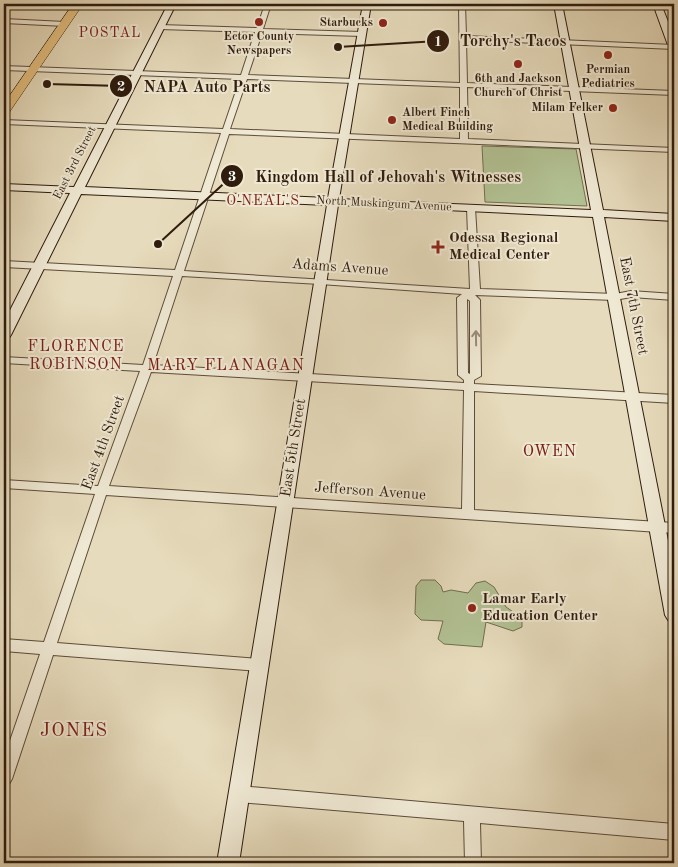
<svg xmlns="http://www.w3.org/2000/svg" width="678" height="867" font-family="'Old Standard TT',serif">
<rect width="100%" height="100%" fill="#e6dbbc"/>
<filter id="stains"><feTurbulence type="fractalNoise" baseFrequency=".004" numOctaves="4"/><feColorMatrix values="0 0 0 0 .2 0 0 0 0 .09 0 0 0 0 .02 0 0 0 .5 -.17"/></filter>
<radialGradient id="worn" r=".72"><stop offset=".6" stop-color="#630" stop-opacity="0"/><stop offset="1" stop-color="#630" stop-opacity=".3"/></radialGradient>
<g fill="#b2c193" stroke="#706e50">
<path d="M482 146 576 149 587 206 485 202Z"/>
<path d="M421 580H435L441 586 443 592 451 590 468 593 476 583 485 581 494 587 506 607 522 618V627L513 631 486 622 482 647 444 644 438 639 443 621 421 620 415 614 416 586Z"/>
</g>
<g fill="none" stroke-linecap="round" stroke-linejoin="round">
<g stroke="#5d4c39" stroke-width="2">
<g id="street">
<path d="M265 4H271L263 29 362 32 365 34 362 36 262 33 248 75 460 83 459 4H465L466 36 674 45V49L466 40 467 83 674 91V95L467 87 468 139 674 148V152L229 134 184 271 470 289 467 208 471 205 475 208 480 289 615 294 631 291 674 294V300L631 297 615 300 475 295 480 300 481 376 474 380V384L674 395V403L474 391V510L674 523V533L106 495 57 643 259 659 264 661 266 665 264 669 259 671 53 655 12 779 9 784 4 786V758L40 654 4 651V639L44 642 95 494 4 488V480L98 486 140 371 4 363V357L143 365 173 276 4 267V261L175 270 221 133 4 124V120L223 129 240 79 4 70V66L241 75 255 32 160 29 157 27 160 25 257 28ZM247 79 460 87V139L230 129ZM182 276 320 284 462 294 457 298 458 375 464 380V383L153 365ZM467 299 470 301V374L468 373ZM151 372 464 390 462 509 109 486Z"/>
<path d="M4 19 65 22 68 24 65 26 4 23Z"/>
<path d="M239 786 674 824V840L480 823 481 863H465L464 821 239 802 234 799 231 794 234 789Z"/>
</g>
</g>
<g stroke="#2f1c0d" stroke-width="2">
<g id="secondary">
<path d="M168 4H176L85 187 328 198 363 4H371L339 199 591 210 554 4H562L603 210 674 214V221L604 217 674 571V623L668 620 665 615 593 217 338 205 239 863H217L327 205 81 194 11 335 9 338 4 339V322L70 193 4 190V184L74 187Z"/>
<path d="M653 4H661L674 37V51L669 48Z"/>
</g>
</g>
<g stroke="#2f1c0d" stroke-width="1">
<path id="primary" d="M73 4H83L8 114 4 115V104Z"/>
</g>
<use href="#street" fill="#efe8d3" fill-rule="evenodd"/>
<use href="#secondary" fill="#efe8d3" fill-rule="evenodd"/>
<use href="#primary" fill="#e3be7e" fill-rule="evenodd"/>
</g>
<defs><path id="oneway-shaft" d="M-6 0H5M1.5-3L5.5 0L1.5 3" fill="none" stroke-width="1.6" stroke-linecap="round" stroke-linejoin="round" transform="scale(1.25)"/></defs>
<use stroke="#998c7a" href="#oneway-shaft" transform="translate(476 338) rotate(-91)"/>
<g fill="#8f2418" stroke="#efe8d3" stroke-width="2">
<circle cx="259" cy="22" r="5"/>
<circle cx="383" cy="23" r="5"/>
<circle cx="608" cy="55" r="5"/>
<circle cx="518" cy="64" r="5"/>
<circle cx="613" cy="108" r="5"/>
<circle cx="392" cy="120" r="5"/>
<path d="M435.5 239.5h5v5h5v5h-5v5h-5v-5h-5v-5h5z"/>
<circle cx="472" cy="608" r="5"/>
</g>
<g text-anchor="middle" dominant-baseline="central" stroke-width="4" stroke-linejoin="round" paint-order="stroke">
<g font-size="12" font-weight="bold" fill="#2f1c0d" stroke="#efe8d3">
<text x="373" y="23" text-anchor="end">Starbucks</text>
<text x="259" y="37">Ector County<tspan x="259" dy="14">Newspapers</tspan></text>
<text x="608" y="70">Permian<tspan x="608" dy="14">Pediatrics</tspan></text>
<text x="518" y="79">6th and Jackson<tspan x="518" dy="14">Church of Christ</tspan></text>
<text x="603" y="108" text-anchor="end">Milam Felker</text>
<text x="402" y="113" text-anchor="start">Albert Finch<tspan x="402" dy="14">Medical Building</tspan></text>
</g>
<g font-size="12" fill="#2f1c0d" stroke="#efe8d3">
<text transform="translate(75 163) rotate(-63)">East 3rd Street</text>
<text transform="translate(384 204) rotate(3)">North Muskingum Avenue</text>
</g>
<g font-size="14" letter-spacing="1" fill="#7a1f14" stroke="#efe8d3">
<text x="110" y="33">POSTAL</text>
<text x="263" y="201">O'NEAL'S</text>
</g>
<g font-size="15" font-weight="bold" fill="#2f1c0d" stroke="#efe8d3" text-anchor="start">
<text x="449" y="238">Odessa Regional<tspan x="449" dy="17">Medical Center</tspan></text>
<text x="482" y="599">Lamar Early<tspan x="482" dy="17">Education Center</tspan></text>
</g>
<g font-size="15" fill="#2f1c0d" stroke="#efe8d3">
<text transform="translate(340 268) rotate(4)">Adams Avenue</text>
<text transform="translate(633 306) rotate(79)">East 7th Street</text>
<text transform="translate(104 443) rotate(-70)">East 4th Street</text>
<text transform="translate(294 448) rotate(-81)">East 5th Street</text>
<text transform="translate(370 492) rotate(4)">Jefferson Avenue</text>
</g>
<g font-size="16" letter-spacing="1" fill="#7a1f14" stroke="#efe8d3">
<text x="76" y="347">FLORENCE<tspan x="76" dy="18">ROBINSON</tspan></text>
<text x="226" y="366">MARY FLANAGAN</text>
<text x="550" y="452">OWEN</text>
</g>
<g font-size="19" letter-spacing="1" fill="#7a1f14" stroke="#efe8d3">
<text x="74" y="731">JONES</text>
</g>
</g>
<path fill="none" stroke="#2f1c0d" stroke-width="2" d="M338 47L438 41M47 84L121 86M158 244L232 176"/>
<g fill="#2f1c0d" stroke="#efe8d3" stroke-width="2">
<circle cx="338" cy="47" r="5"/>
<circle cx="47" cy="84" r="5"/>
<circle cx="158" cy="244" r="5"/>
<circle cx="438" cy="41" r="12"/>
<circle cx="121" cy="86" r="12"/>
<circle cx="232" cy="176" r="12"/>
</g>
<g font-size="15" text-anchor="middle" font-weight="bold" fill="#fff">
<text x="438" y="46">1</text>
<text x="121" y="91">2</text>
<text x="232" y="181">3</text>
</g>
<g font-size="16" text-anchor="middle" font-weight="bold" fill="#2f1c0d" stroke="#efe8d3" stroke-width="4" stroke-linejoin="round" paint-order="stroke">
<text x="513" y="46">Torchy's Tacos</text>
<text x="207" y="92">NAPA Auto Parts</text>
<text x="388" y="182">Kingdom Hall of Jehovah's Witnesses</text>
</g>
<rect width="678" height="867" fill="none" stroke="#e6dbbc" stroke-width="20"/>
<rect x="5" y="5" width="668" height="857" fill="none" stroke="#2f1c0d" stroke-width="2.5"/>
<rect x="10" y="10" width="658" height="847" fill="none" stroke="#2f1c0d"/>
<rect width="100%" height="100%" filter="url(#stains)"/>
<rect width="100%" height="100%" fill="url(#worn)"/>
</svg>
